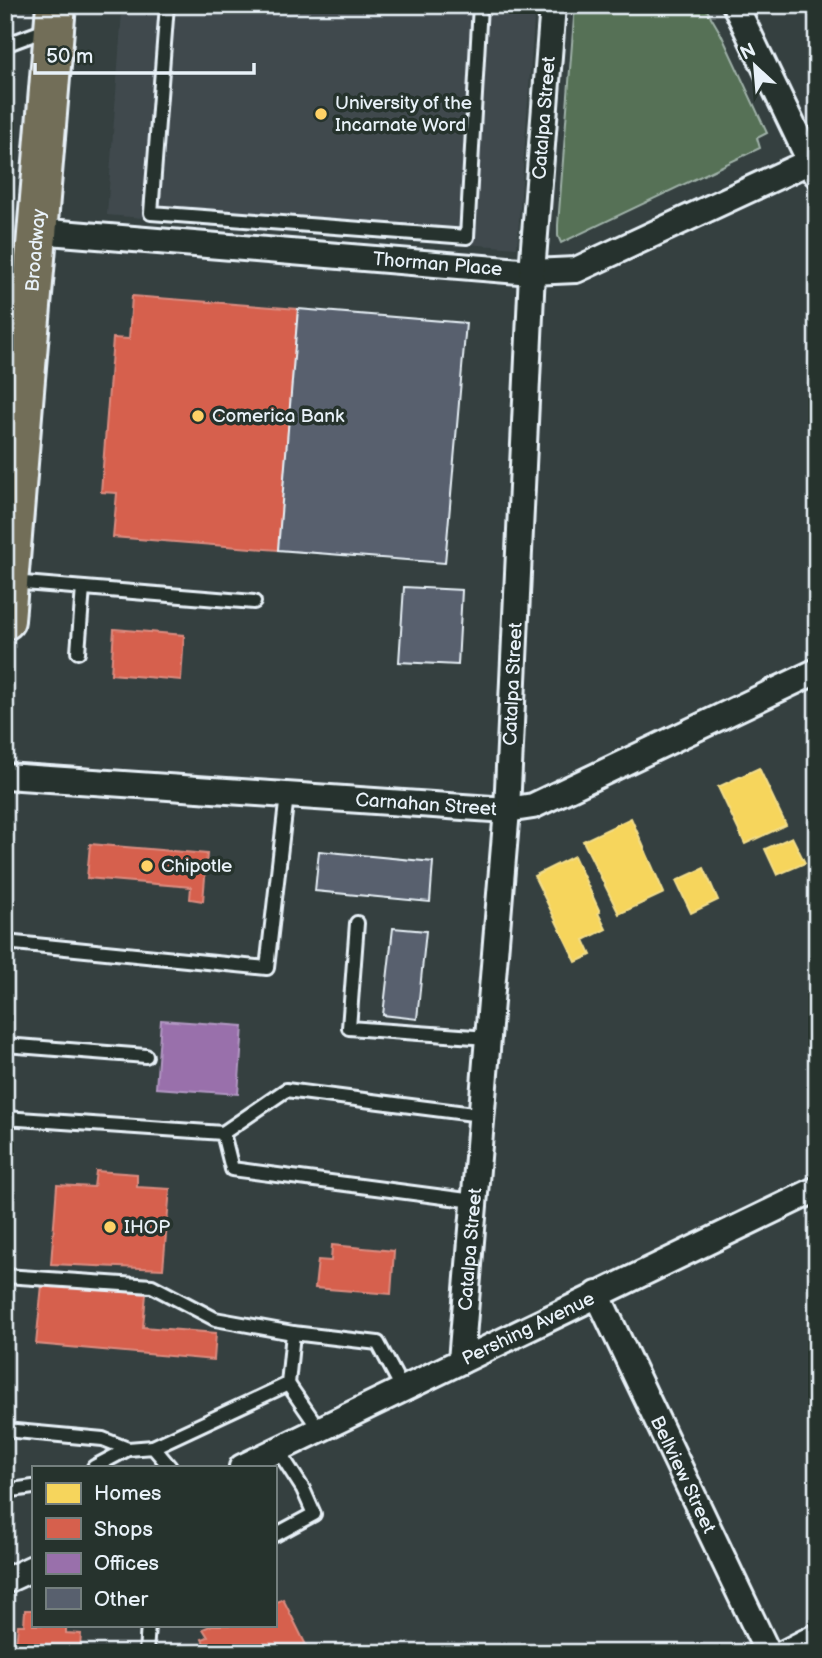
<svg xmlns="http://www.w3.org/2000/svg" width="822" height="1658" font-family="'Balsamiq Sans',sans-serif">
<rect width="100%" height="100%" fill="#354040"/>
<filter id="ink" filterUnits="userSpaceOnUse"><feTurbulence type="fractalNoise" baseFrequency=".0143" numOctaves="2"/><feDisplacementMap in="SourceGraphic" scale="14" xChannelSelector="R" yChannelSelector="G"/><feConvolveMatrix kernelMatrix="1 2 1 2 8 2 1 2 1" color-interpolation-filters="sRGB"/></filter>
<g filter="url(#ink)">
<path fill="#404a4e" d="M135 5H535L517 248 107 215 122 12Z"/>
<path fill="#567157" stroke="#9fb1a8" stroke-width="2" d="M575 5H704L721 34 767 133 757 138 760 148 561 243 558 236V225Z"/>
<g fill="#f6d55c" stroke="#f2dd8b" stroke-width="2">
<path d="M759 768 786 825 745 844 718 787Z"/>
<path d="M631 818 664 893 619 914 583 841Z"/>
<path d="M792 837 805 863 777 875 765 849Z"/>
<path d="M574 856 600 912 598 913 606 929 584 940 591 955 576 962 534 876Z"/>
<path d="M704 868 718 900 691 913 676 881Z"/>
</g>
<g fill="#d6604d" stroke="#db8c80" stroke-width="2">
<path d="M132 296 298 309 278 550 113 537 117 493 101 492 113 338 129 339Z"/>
<path d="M114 629 184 635 181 680 111 674Z"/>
<path d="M90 844 207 854 203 901 190 899 191 887 87 878Z"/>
<path d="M96 1171 137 1174V1187L170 1189 163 1269 51 1264 57 1185 94 1187Z"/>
<path d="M332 1245 394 1251 391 1294 315 1288 318 1260 331 1261Z"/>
<path d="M42 1285 146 1294 143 1327 216 1333 214 1360 36 1344Z"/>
<path d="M283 1599 306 1645 290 1653H208L202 1639 208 1637 203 1629 212 1625H275V1603Z"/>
<path d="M25 1610H33V1625H66V1633L81 1634 80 1648 16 1644 18 1625H24Z"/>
</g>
<path fill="#9970ab" stroke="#b197c2" stroke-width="2" d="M161 1020 243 1026 238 1094 156 1088Z"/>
<g fill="#58606e" stroke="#e8f1f8" stroke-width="2">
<path d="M298 309 466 323 445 563 278 550Z"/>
<path d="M404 587 462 590 458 665 399 662Z"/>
<path d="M319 851 433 862 430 902 315 891Z"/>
<path d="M393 928 426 931 417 1019 383 1015Z"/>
</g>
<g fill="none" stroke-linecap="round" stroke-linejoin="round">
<g stroke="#e8f1f8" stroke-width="18">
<g id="lane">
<path d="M167 5 151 213 467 237 480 5"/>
<path d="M5 45 48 29"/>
<path d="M12 582 254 602"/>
<path d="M78 652 83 588"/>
<path d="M357 923 349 1028 488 1038"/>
<path d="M5 942 267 968 287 795"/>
<path d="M5 1045 146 1056"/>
<path d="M5 1118 223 1133 232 1169 474 1201"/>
<path d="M223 1133 286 1090 481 1115"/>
<path d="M5 1276 152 1286 215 1319 293 1333"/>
<path d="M288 1384 293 1333 378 1343 402 1388"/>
<path d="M5 1430 103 1439 128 1449 153 1447 170 1467"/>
<path d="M153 1447 288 1384 319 1429"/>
<path d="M94 1467 128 1449"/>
<path d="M5 1491 33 1487"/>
<path d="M275 1535 314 1514 303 1489 278 1450"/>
<path d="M146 1653 148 1625"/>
</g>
</g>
<g stroke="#e8f1f8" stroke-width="30">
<g id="street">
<path d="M735 5 816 174"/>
<path id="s1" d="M37 231 532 272 576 270 817 158"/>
<path id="s2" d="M5 776 507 810 533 806 817 671"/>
<path id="s3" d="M597 1294 768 1653"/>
<path id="s4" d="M461 1361 507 810 532 272 553 5"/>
<path id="s5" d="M242 1467 817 1189"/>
<path d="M5 1581 33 1568"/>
<path d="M784 1653 817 1636"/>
</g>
</g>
<g stroke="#e8f1f8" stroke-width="44">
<g id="primary">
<path id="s6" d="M5 620 56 5"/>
</g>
</g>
<use href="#lane" stroke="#26332d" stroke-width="12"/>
<use href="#street" stroke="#26332d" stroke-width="24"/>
<use href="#primary" stroke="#726e59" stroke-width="38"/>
</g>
</g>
<g fill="#ffd166" stroke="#26332d" stroke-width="2.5">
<circle cx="321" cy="114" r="7"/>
<circle cx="198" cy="416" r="7"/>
<circle cx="147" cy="866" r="7"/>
<circle cx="110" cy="1227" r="7"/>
</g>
<g text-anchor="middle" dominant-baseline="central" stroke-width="7" stroke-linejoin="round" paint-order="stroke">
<g font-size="19" fill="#e8f1f8" stroke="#26332d" text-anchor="start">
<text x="335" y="103">University of the<tspan x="335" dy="22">Incarnate Word</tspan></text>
<text x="212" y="416">Comerica Bank</text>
<text x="161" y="866">Chipotle</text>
<text x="124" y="1227">IHOP</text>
</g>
<g font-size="19" fill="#e8f1f8" stroke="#26332d">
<text stroke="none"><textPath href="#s4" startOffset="1246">Catalpa Street</textPath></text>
<text stroke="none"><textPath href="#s6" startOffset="371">Broadway</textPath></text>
<text stroke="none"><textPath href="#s1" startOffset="402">Thorman Place</textPath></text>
<text stroke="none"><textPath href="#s4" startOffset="679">Catalpa Street</textPath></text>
<text stroke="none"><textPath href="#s2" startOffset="422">Carnahan Street</textPath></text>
<text stroke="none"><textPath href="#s4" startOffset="112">Catalpa Street</textPath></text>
<text stroke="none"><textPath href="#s5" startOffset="318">Pershing Avenue</textPath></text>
<text stroke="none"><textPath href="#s3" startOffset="200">Bellview Street</textPath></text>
</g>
</g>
<rect width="822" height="1658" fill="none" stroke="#26332d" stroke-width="28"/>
<rect x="14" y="14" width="794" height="1630" fill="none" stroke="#e8f1f8" stroke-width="2.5" filter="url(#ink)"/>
<rect x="32" y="1466" width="245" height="161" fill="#26332d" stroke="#747f7e" stroke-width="2"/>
<rect x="46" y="1483" width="35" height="21" fill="#f6d55c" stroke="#747f7e" stroke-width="2"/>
<text x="94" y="1500" font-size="21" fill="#e8f1f8">Homes</text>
<rect x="46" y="1518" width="35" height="21" fill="#d6604d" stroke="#747f7e" stroke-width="2"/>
<text x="94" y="1536" font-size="21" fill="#e8f1f8">Shops</text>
<rect x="46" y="1553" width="35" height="21" fill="#9970ab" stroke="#747f7e" stroke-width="2"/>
<text x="94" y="1570" font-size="21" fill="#e8f1f8">Offices</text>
<rect x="46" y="1588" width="35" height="21" fill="#58606e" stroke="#747f7e" stroke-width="2"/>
<text x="94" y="1606" font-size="21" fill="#e8f1f8">Other</text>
<g transform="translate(755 66) rotate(334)" stroke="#26332d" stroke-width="5" paint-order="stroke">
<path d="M0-5L12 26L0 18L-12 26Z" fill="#e8f1f8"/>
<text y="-10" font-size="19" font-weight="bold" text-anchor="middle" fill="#e8f1f8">N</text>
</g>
<path d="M35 63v10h219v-10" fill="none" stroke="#e8f1f8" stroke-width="3.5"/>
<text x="46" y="63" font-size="21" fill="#e8f1f8" stroke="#26332d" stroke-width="5" paint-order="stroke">50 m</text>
</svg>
